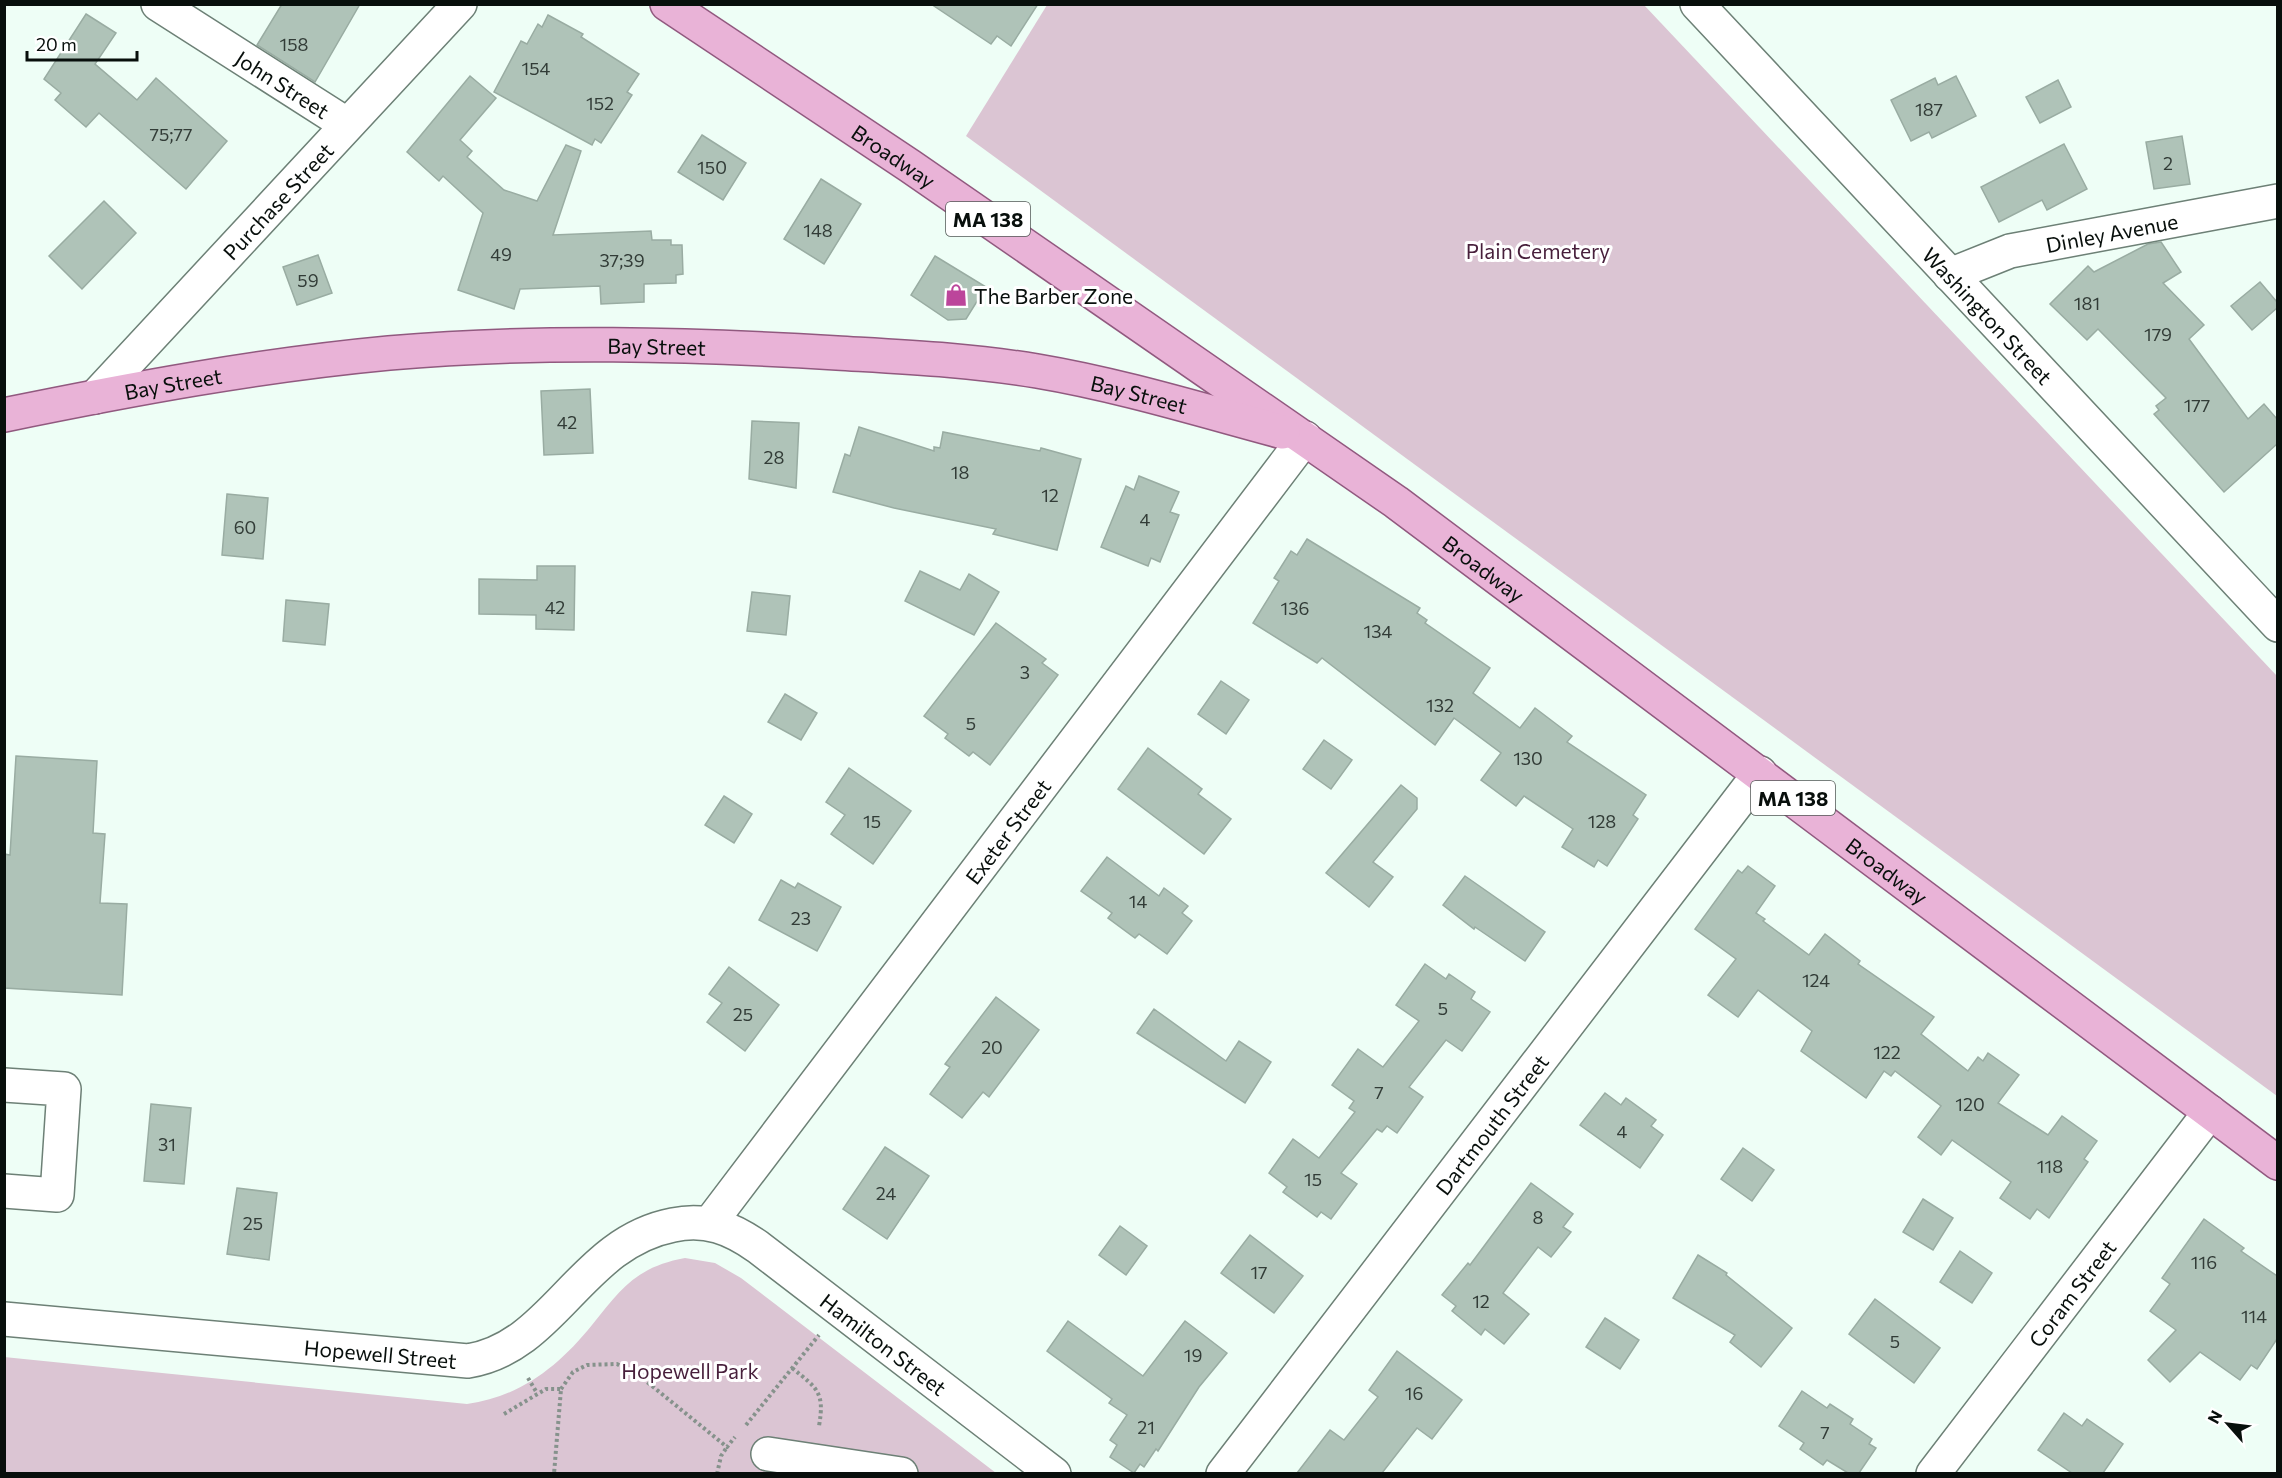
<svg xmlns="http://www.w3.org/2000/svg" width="2282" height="1478" font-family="Commissioner,sans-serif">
<rect width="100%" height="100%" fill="#eefef6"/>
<g fill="#dbc5d3">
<path d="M1047 5H1644L2277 676V1096L966 136Z"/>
<path d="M685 1258 715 1263 741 1278 996 1473H5L4 1357 467 1404C520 1397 559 1366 592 1325 621 1289 636 1267 685 1258Z"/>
</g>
<g fill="#afc3b8" stroke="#99aca2" stroke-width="1.5">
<path d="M282 4H360L315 82 257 45Z"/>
<path d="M931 4H1038L1011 46 997 36 991 44Z"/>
<path d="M86 14 116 33 95 64 137 100 156 78 227 141 186 189 99 113 86 127 55 100 61 93 44 79Z"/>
<path d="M548 15 583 34 581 37 639 74 627 92 632 95 601 143 595 139 592 145 494 92 521 41 527 44 538 24 542 27Z"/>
<path d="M470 76 496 98 460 140 472 151 467 157 504 190 537 201 566 145 581 151 553 235 651 231 652 240H671V245H682L683 274 676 275V283L644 284V302L601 304 600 286 520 289 514 309 458 290 483 213 443 176 439 181 407 152Z"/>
<path d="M1956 76 1976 116 1932 138 1929 132 1911 141 1891 100 1935 78 1938 85Z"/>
<path d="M2058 80 2071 107 2040 123 2026 97Z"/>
<path d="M702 135 746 163 723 200 678 172Z"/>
<path d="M2182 136 2190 184 2154 189 2146 142Z"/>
<path d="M2064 144 2087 189 2047 210 2042 200 1999 222 1981 187Z"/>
<path d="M821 179 861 204 824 264 784 239Z"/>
<path d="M104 201 136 233 82 289 49 256Z"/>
<path d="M2161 242 2181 272 2163 283 2204 325 2189 339 2248 419 2264 404 2277 419V444L2224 492 2154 414 2159 410 2156 406 2166 398 2098 329 2087 340 2050 304 2088 266 2094 272 2148 244Z"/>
<path d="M318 255 332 293 297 305 283 267Z"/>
<path d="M935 256 986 287 966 319 948 320 911 295Z"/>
<path d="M2260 282 2277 302V308L2252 330 2231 306Z"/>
<path d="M590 389 593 453 544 455 541 391Z"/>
<path d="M752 421 799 423 796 488 749 479Z"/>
<path d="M859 427 934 451V447L940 448 943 432 1040 451 1041 448 1081 459 1057 550 993 534 996 529 894 508 833 492 845 454 850 456Z"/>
<path d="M1139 476 1179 492 1170 512 1179 515 1160 562 1151 558 1148 566 1101 547 1126 486 1134 490Z"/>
<path d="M227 494 268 498 263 559 222 555Z"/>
<path d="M1307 539 1420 608 1417 613 1427 620 1425 623 1490 668 1473 693 1520 728 1535 708 1572 736 1567 742 1646 795 1633 815 1638 819 1607 866 1598 860 1594 867 1562 847 1573 829 1524 796 1516 806 1481 780 1501 753 1454 718 1435 745 1322 658 1317 663 1253 623 1279 581 1274 578 1291 551 1297 555Z"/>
<path d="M537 566H575L574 630 536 629V615L479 614V579L537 580Z"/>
<path d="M920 571 960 590 969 574 999 592 974 635 905 601Z"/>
<path d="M752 592 790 596 786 635 747 631Z"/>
<path d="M286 600 329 604 325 645 283 641Z"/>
<path d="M996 623 1046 659 1042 663 1058 675 990 765 973 752 969 756 945 738 948 734 924 716Z"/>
<path d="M1221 681 1249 700 1226 734 1198 714Z"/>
<path d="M785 694 817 713 801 740 768 722Z"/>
<path d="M1324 740 1352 760 1331 789 1303 769Z"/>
<path d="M1148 748 1202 789 1198 794 1231 819 1204 854 1118 789Z"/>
<path d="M16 756 97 761 93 833 105 834 100 903 127 904 122 995 4 988V854L10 855Z"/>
<path d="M849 768 911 811 873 864 831 834 845 815 826 802Z"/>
<path d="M1401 785 1417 798V809L1373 862 1393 877 1369 907 1326 873Z"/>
<path d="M724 796 752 814 734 843 705 825Z"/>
<path d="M1107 857 1159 896 1164 888 1188 906 1182 913 1192 921 1167 954 1139 934 1135 938 1108 918 1112 913 1081 891Z"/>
<path d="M1748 866 1775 886 1756 913 1765 919 1763 921 1809 955 1825 934 1860 961 1858 964 1934 1017 1921 1034 1968 1071 1978 1057 1983 1061 1988 1053 2019 1075 1998 1103 2048 1135 2062 1116 2097 1141 2084 1159 2088 1162 2049 1218 2037 1209 2030 1219 2000 1198 2011 1182 1952 1140 1941 1155 1918 1137 1941 1106 1895 1071 1891 1076 1884 1071 1866 1098 1801 1051 1812 1031 1758 990 1738 1017 1708 995 1736 959 1695 929 1738 870 1742 873Z"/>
<path d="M1465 876 1545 932 1525 961 1475 927 1474 929 1443 905Z"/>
<path d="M781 880 795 888 798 883 841 907 817 951 759 920Z"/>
<path d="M1425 964 1446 979 1449 974 1475 992 1471 999 1490 1012 1462 1051 1446 1040 1409 1087 1423 1097 1397 1133 1387 1126 1382 1132 1377 1129 1341 1173 1357 1184 1331 1219 1321 1212 1317 1217 1283 1192 1287 1187 1269 1173 1293 1139 1319 1158 1355 1112 1349 1108 1354 1101 1332 1085 1358 1049 1383 1067 1419 1021 1396 1005Z"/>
<path d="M729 967 779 1005 745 1051 707 1022 722 1003 709 994Z"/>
<path d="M996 997 1039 1030 989 1097 983 1092 962 1118 930 1094 950 1067 945 1064Z"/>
<path d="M1154 1009 1226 1061 1239 1041 1271 1062 1245 1103 1137 1033Z"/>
<path d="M1605 1093 1621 1105 1626 1098 1656 1120 1651 1126 1663 1135 1640 1168 1580 1125Z"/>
<path d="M151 1104 191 1108 184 1184 144 1181Z"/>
<path d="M885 1147 929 1176 887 1239 843 1209Z"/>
<path d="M1743 1148 1774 1170 1752 1201 1721 1179Z"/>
<path d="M1531 1183 1573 1214 1563 1227 1571 1232 1551 1257 1538 1247 1503 1293 1529 1314 1504 1344 1485 1329 1481 1335 1452 1311 1456 1306 1442 1295 1468 1263 1470 1265Z"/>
<path d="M237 1188 277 1193 269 1260 227 1254Z"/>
<path d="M1923 1199 1953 1218 1933 1250 1903 1232Z"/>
<path d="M2204 1219 2244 1248 2241 1251 2277 1276V1339L2257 1369 2251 1365 2240 1380 2200 1352 2170 1382 2148 1360 2176 1330 2150 1311 2170 1284 2162 1278Z"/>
<path d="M1120 1226 1147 1246 1126 1275 1099 1255Z"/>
<path d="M1250 1235 1303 1276 1274 1313 1221 1273Z"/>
<path d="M1960 1251 1992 1273 1972 1303 1940 1282Z"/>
<path d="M1698 1255 1727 1273 1726 1275 1792 1328 1761 1367 1730 1342 1735 1335 1673 1298Z"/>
<path d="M1875 1299 1940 1348 1914 1383 1849 1334Z"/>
<path d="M1605 1318 1639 1340 1620 1369 1586 1347Z"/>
<path d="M1068 1321 1143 1376 1185 1321 1227 1353 1199 1387 1158 1451 1156 1449 1144 1467 1140 1464 1134 1473 1110 1457 1117 1445 1110 1440 1127 1415 1109 1403 1112 1399 1047 1351Z"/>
<path d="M1397 1351 1462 1400 1432 1439 1417 1428 1382 1473H1297L1330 1430 1344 1440 1378 1397 1369 1390Z"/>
<path d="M1802 1391 1827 1408 1830 1404 1853 1419 1850 1424 1872 1439 1869 1444 1876 1448 1859 1473H1848L1827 1460 1823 1465 1800 1449 1804 1443 1779 1426Z"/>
<path d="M2064 1413 2082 1426 2087 1419 2123 1444 2103 1473H2072L2038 1450Z"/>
</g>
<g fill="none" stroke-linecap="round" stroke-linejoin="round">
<g stroke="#6d8076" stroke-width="36">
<g id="minor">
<path id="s1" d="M158 4 346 124"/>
<path id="s2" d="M1697 4 2278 625"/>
<path id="s3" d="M1950 275 2010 251 2278 201"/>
<path id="s4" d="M95 397 460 4"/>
<path d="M4 1085 64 1089 57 1195 4 1191"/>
<path id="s5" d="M710 1223 1305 438"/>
<path id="s6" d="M4 1319 468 1361C555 1347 580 1243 673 1225 706 1218 731 1228 758 1247L1054 1474"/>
<path d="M768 1454 901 1474"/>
<path id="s7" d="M1223 1474 1760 773"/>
<path id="s8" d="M1933 1474 2210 1112"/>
</g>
</g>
<g stroke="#91597f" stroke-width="36">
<g id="major">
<path id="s9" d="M667 4 910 166 1396 502 2278 1163"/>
<path id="s10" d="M4 415C131 389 260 365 389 353 538 340 688 344 837 353 904 357 971 360 1037 371 1120 385 1201 410 1283 432"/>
</g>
</g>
<g stroke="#86928c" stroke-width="4" stroke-dasharray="3 3" stroke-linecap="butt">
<path d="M792 1368C817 1388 825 1392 819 1426"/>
<path d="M528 1378 537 1393"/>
<path d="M561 1389 573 1372 587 1365 617 1364 641 1377 727 1447 735 1437"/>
<path d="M504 1414 546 1389H561L554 1474"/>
<path d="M746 1425 819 1335"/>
<path d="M717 1474 721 1456 727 1447"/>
</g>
<use href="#minor" stroke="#fff" stroke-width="33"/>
<use href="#major" stroke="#e9b3d7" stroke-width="33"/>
</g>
<defs>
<g id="shop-bare" transform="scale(1.8)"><path d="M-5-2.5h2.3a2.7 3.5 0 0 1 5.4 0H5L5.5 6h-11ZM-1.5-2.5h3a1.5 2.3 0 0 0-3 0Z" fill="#bc459b" stroke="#fff" stroke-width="2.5" paint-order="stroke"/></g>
</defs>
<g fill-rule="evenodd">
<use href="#shop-bare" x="956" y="295"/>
</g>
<g text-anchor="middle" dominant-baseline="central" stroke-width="6" stroke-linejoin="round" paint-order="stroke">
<g font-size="18" fill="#323c37">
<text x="294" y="44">158</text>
<text x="536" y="68">154</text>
<text x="600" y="103">152</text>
<text x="1929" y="109">187</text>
<text x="171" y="134">75;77</text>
<text x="2168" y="163">2</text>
<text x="712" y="167">150</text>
<text x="818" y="230">148</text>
<text x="501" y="254">49</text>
<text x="622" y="260">37;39</text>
<text x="308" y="280">59</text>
<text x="2087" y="303">181</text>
<text x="2158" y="334">179</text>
<text x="2197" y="405">177</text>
<text x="567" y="422">42</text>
<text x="774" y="457">28</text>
<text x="960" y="472">18</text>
<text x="1050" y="495">12</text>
<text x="1145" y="519">4</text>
<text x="245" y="527">60</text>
<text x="555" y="607">42</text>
<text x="1295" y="608">136</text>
<text x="1378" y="631">134</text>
<text x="1025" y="672">3</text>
<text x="1440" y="705">132</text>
<text x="971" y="723">5</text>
<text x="1528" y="758">130</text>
<text x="872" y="821">15</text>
<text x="1602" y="821">128</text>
<text x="1138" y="901">14</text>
<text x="801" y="918">23</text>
<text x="1816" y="980">124</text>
<text x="1443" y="1008">5</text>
<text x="743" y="1014">25</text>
<text x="992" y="1047">20</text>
<text x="1887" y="1052">122</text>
<text x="1379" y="1092">7</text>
<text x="1970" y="1104">120</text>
<text x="1622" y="1131">4</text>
<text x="167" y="1144">31</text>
<text x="2050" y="1166">118</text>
<text x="1313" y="1179">15</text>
<text x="886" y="1193">24</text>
<text x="1538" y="1217">8</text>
<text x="253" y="1223">25</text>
<text x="2204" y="1262">116</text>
<text x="1259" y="1272">17</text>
<text x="1481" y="1301">12</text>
<text x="2254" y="1316">114</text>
<text x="1895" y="1341">5</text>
<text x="1193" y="1355">19</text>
<text x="1414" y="1393">16</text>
<text x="1146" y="1427">21</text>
<text x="1825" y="1432">7</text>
</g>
<g fill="#fff" stroke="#525755" stroke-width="1.5">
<rect x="946" y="202" width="84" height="34" rx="4.5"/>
<rect x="1751" y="781" width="84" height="34" rx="4.5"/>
</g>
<g font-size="20" font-weight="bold" fill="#080f0c">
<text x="988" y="219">MA 138</text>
<text x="1793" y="798">MA 138</text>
</g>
<g font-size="21" fill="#080f0c" stroke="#fff">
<text stroke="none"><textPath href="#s1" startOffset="148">John Street</textPath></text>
<text stroke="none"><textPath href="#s9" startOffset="273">Broadway</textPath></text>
<text stroke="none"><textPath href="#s4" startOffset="268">Purchase Street</textPath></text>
<text stroke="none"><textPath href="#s3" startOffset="168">Dinley Avenue</textPath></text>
<text stroke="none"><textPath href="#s2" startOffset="426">Washington Street</textPath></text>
<text stroke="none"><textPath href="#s10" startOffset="658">Bay Street</textPath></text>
<text stroke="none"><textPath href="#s10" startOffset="172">Bay Street</textPath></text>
<text stroke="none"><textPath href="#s10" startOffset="1144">Bay Street</textPath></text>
<text stroke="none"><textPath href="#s9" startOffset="993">Broadway</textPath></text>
<text stroke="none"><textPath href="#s5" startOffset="492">Exeter Street</textPath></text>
<text stroke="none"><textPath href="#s9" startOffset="1497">Broadway</textPath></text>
<text stroke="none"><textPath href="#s7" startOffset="441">Dartmouth Street</textPath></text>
<text stroke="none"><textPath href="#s8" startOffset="228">Coram Street</textPath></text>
<text stroke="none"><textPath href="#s6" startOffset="966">Hamilton Street</textPath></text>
<text stroke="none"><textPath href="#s6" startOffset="378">Hopewell Street</textPath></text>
</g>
<g font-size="21" fill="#471f3b" stroke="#fff">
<text x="1538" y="250">Plain Cemetery</text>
<text x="690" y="1370">Hopewell Park</text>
</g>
<g font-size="21" fill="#080f0c" stroke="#fff" text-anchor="start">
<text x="974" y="295">The Barber Zone</text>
</g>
</g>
<rect width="2282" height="1478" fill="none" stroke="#080f0c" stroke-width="12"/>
<g transform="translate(2228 1424) rotate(298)" stroke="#ffffff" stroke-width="4.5" paint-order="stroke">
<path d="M0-4.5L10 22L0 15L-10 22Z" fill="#080f0c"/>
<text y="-9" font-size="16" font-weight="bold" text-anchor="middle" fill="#080f0c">N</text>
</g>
<path d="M27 51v9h110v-9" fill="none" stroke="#080f0c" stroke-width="3"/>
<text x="36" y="51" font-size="18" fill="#080f0c" stroke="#ffffff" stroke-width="4.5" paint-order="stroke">20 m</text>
</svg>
